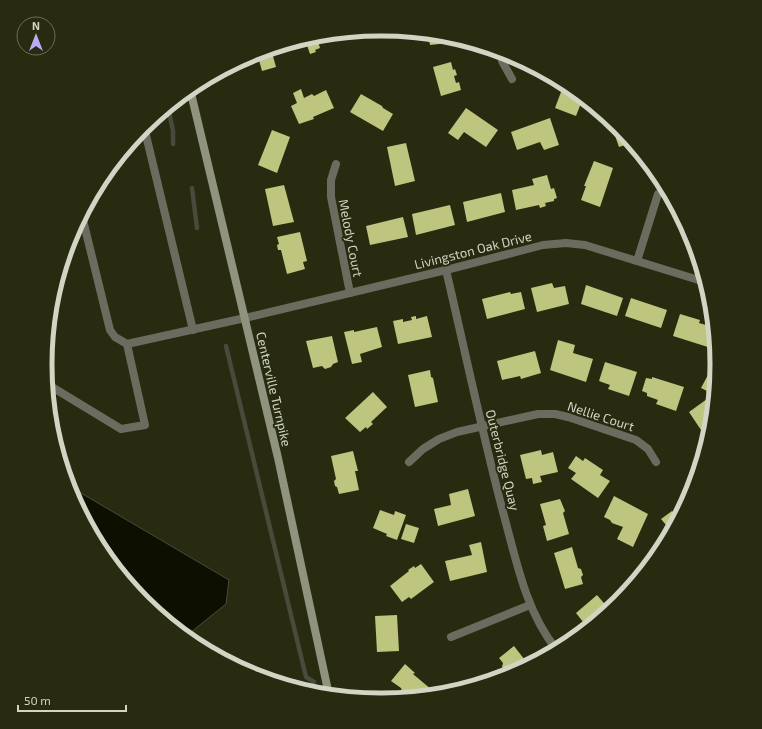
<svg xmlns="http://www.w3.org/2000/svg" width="762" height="729" font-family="'Exo 2',sans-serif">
<rect width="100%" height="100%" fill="#282b0f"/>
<path fill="#0d0f00" stroke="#484a3b" d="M69 486 229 580 226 604 191 632 182 633 144 602 102 551 71 493Z"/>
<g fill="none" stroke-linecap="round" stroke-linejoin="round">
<g stroke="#484a3b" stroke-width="4.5">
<path d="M168 107 173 131V144"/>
<path d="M192 188 197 228"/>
<path d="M226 346 306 677 314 682"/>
</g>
</g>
<g fill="#bdc57e">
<path d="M428 34 447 35 458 39V42L430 45Z"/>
<path d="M316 35 320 48 315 50 316 52 310 54 305 39Z"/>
<path d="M271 49 276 67 262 71 257 53Z"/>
<path d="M451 62 453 70 455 69 457 75 454 76 456 83 459 82 461 90 441 96 433 67Z"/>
<path d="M564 84 568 86 583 98 576 116 555 108Z"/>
<path d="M301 89 304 98 312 94 314 96 326 90 334 108 313 117 314 119 299 124 291 106 297 103 293 93Z"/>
<path d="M361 94 382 106 383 108 393 114 383 131 350 112Z"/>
<path d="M466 108 498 130 486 147 464 132 458 140 448 133Z"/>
<path d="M550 118 559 145 544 150 540 142 517 150 511 132Z"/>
<path d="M617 126 618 127 631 143 619 147 612 127Z"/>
<path d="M272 130 290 137 277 173 258 165Z"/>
<path d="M406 143 415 181 395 186 387 147Z"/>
<path d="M594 161 613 168 600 207 581 200 586 186H584Z"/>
<path d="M547 175 551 189 554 188 557 198 554 199V201L545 203 546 206 540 208 539 205 516 210 512 190 534 185 532 179Z"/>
<path d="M284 185 294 222 273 226 265 189Z"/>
<path d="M501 193 505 212 467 222 463 202Z"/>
<path d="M450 205 455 225 416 235 412 214Z"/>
<path d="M403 217 408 237 370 245 366 226Z"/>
<path d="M300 232 307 261 303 262 305 269 287 274 281 250H278L277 245 279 244 277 237Z"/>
<path d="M552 283 554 288 565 286 569 304 537 312 531 288Z"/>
<path d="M586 285 623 298 617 316 581 304Z"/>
<path d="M510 292 511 294 521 292 525 309 487 319 482 299Z"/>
<path d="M631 298 667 310 661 328 625 316Z"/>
<path d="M680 314 700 320 699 323 713 327 714 338 711 348 673 336Z"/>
<path d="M416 316V319L427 316 432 337 398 344 393 321 403 319V322L412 320 411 317Z"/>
<path d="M377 327 382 347 360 354 362 362 352 364 344 332 354 330V332Z"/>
<path d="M332 336 338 362 333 364 331 367 325 369 322 366 313 368 306 341Z"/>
<path d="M558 340 575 345 573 353 593 359 586 382 550 370Z"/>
<path d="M535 351 541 373 521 379 520 376 502 380 497 361Z"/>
<path d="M605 362 637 372 629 396 608 389 610 385 599 381Z"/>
<path d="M430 370 431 377 433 378 438 402 415 407 408 375Z"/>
<path d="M709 373 715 376V380L709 392 701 388Z"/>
<path d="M652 377 684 387 676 411 656 404 658 400 647 396V393L642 391 646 378 652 379Z"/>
<path d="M373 392 387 407 371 422 373 424 367 429 366 427 360 432 345 418Z"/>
<path d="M714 394 710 430 707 439 689 412Z"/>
<path d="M541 450 542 455 553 452 558 472 540 476 542 482 533 484 532 478 526 479 520 455Z"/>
<path d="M353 451 358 471H355L359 490 339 494 337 487 335 486 334 481 336 479 331 456Z"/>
<path d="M576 456 583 461 585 458 603 470 600 475 610 481 598 498 571 479 576 473 568 468Z"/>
<path d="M468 489 475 516 438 526 434 509 451 505 449 494Z"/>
<path d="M614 496 648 514 633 547 617 539 623 527 612 523 610 520 604 517Z"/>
<path d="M560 499 565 511 563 513 569 534 547 541 543 526 546 525 540 504Z"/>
<path d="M685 505 671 531 661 519 672 511 674 513Z"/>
<path d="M380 510 394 515 395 511 406 515 397 540 386 536 387 534 373 528Z"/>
<path d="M406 524 419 528 414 543 401 539Z"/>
<path d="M481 542 487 572 450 581 445 561 472 555 469 545Z"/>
<path d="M572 547 578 568 581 569 583 575 581 577 583 584 565 589 554 553Z"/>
<path d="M421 564 434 582 411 599 409 597 402 602 390 586 409 571 408 570 414 566 415 568Z"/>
<path d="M597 595 609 609 587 627 576 613Z"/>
<path d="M397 615 399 651 377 652 375 616Z"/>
<path d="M514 646 528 664 511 673 510 672 505 671 502 667 503 663 499 658Z"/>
<path d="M405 664 415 673 413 674 432 690 427 695 411 697 408 694H406L402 691 401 688 391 681Z"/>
</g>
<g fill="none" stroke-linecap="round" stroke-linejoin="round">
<g stroke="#6b6c5f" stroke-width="8">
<path d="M144 127 193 330"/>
<path d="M82 216 110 330 115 337 127 344 245 318"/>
<path d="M47 384 121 429 145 425 127 344"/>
</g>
<g stroke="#6b6c5f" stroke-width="8">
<path d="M500 52 502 61 512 79"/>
<path d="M336 164 331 180V197L350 293"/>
<path d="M637 261 658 194"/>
<path d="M446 270C465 351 482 432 503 512 516 559 525 610 556 649"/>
<path d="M245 318 446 270 543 245 566 243 585 245 705 282"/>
<path d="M409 462 423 449 439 439 457 432 538 414H555L568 417 636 440 648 449 656 462"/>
<path d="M451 637 530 605"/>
</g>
<path stroke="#90937d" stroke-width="8" d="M190 89 278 458 329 695"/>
</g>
<g text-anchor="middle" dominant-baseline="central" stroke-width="4" stroke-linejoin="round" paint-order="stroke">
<g font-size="13" fill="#d2d5c4" stroke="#282b0f">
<text transform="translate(351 238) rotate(79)">Melody Court</text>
<text transform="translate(473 250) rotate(-14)">Livingston Oak Drive</text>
<text transform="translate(274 389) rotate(77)">Centerville Turnpike</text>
<text transform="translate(601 416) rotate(18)">Nellie Court</text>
<text transform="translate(503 460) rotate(76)">Outerbridge Quay</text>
</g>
</g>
<path d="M0 0H762V729H0ZM380 36H382A328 328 0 0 1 710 364V365A328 328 0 0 1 382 693H380A328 328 0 0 1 52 365V364A328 328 0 0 1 380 36Z" fill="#282b0f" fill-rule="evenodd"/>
<path fill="none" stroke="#d2d5c4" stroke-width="5" d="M380 36H382A328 328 0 0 1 710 364V365A328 328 0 0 1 382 693H380A328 328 0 0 1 52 365V364A328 328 0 0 1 380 36Z"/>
<g transform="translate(36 36)"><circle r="19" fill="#282b0f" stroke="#6c6f57"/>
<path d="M0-3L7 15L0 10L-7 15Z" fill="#bbaaf6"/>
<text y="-6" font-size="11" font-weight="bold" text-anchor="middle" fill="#d2d5c4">N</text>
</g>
<path d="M18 705v6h108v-6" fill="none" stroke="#d2d5c4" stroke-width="2"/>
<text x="24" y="705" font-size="12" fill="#d2d5c4" stroke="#282b0f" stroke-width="3" paint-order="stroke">50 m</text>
</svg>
